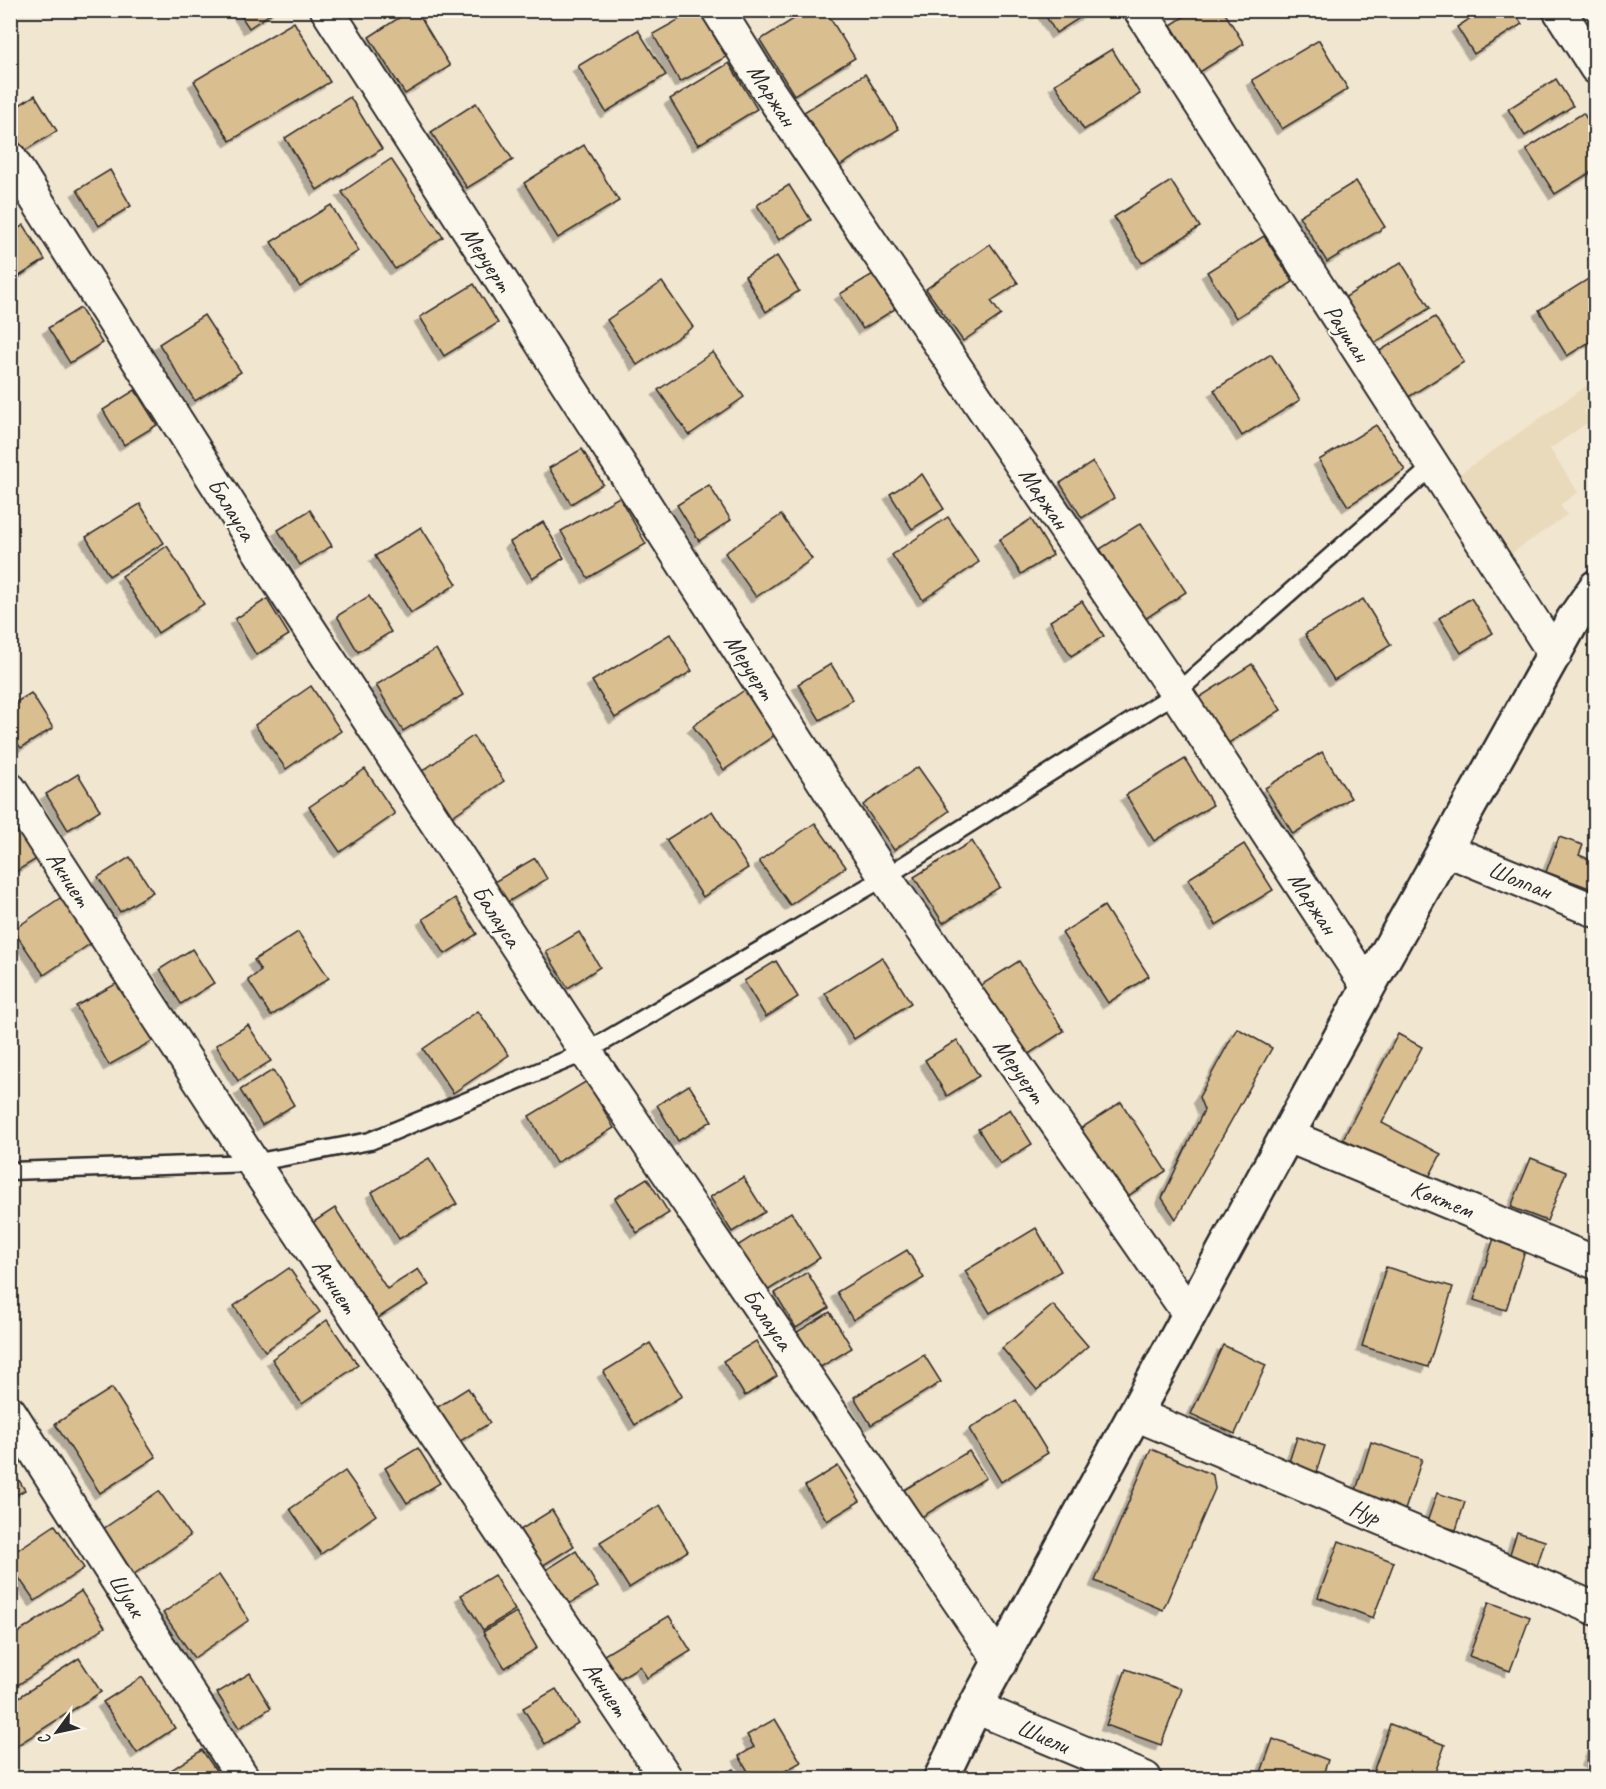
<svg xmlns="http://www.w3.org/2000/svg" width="1606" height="1789" font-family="Caveat,sans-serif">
<defs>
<filter id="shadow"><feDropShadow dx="-5.5" dy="5.5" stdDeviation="0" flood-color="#0004"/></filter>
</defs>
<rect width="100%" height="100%" fill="#f1e6d0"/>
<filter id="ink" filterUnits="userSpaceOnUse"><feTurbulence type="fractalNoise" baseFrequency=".0167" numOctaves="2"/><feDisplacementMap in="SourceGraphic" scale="12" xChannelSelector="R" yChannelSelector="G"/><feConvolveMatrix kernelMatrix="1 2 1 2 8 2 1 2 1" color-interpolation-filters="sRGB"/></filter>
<g filter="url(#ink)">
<path fill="#eadabc" d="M1595 380V402L1584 411 1590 421 1550 449 1578 492 1560 505 1567 515 1505 558 1451 480Z"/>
<g fill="#d9be8f" stroke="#2b2b2b" stroke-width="1.5" filter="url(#shadow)">
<path d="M237 10H276L249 28Z"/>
<path d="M411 10H416L450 66 405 94 369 37Z"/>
<path d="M696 10H699L726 57 680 82 653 34Z"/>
<path d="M808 10H825L855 58 794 95 760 40Z"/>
<path d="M1042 10H1092L1056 33Z"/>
<path d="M1194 10H1223L1244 44 1200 72 1171 25Z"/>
<path d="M1483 10H1513L1522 24 1474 54 1457 27Z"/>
<path d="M294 22 330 82 230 141 194 81Z"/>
<path d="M638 30 666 75 606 112 578 66Z"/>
<path d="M1319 40 1348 89 1282 129 1252 80Z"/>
<path d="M1112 49 1140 94 1084 130 1055 84Z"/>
<path d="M729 63 757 109 698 145 670 99Z"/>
<path d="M865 74 899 129 838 167 804 112Z"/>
<path d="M1556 79 1573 106 1525 136 1508 109Z"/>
<path d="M35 95 57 131 24 151 10 128V111Z"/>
<path d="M350 97 382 149 317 190 285 138Z"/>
<path d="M476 103 513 160 467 188 431 132Z"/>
<path d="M1583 113 1596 132V169L1555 194 1526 149Z"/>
<path d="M584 145 619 201 558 238 524 183Z"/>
<path d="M391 159 443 237 395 269 342 192Z"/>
<path d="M110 170 131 206 99 226 77 190Z"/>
<path d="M1171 181 1200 227 1142 263 1114 217Z"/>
<path d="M1356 181 1385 227 1327 262 1299 216Z"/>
<path d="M789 185 811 220 779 240 757 205Z"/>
<path d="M331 205 359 251 300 287 271 242Z"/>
<path d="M24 225 45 260 13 280 10 276V233Z"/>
<path d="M1264 236 1293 282 1236 318 1207 272Z"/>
<path d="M990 244 1018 283 991 301 1001 315 963 341 926 289Z"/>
<path d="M777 256 799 291 766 312 745 276Z"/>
<path d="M1401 262 1430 308 1373 344 1344 298Z"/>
<path d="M873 274 895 309 863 329 840 294Z"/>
<path d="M1596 274V338L1567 356 1539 310Z"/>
<path d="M662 282 693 327 637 365 607 320Z"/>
<path d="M474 284 498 323 444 356 420 317Z"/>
<path d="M80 308 102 343 70 363 48 328Z"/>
<path d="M204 315 241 372 195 401 159 344Z"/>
<path d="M1435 317 1464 362 1407 398 1378 352Z"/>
<path d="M713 352 744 397 689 435 658 390Z"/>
<path d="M1271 354 1300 400 1242 436 1214 390Z"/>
<path d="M135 390 157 425 124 445 103 410Z"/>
<path d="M1376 425 1405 470 1348 506 1319 460Z"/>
<path d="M582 449 603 484 571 504 549 468Z"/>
<path d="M1093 462 1114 498 1082 518 1060 483Z"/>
<path d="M922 474 944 509 912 529 890 494Z"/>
<path d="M709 485 731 520 699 541 677 505Z"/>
<path d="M619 497 646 544 588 578 561 531Z"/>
<path d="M140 504 164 543 109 576 86 537Z"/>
<path d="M310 510 332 546 300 565 278 530Z"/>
<path d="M781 515 812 559 756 597 725 553Z"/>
<path d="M948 517 979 562 923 600 892 555Z"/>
<path d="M1031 519 1053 555 1021 574 999 540Z"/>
<path d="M543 522 564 558 532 578 510 542Z"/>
<path d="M1141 523 1186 592 1145 619 1100 549Z"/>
<path d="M421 527 457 584 411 613 375 556Z"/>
<path d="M167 546 204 604 158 633 122 576Z"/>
<path d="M369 596 391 632 358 652 337 616Z"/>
<path d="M1471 598 1493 633 1461 653 1439 618Z"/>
<path d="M267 599 289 635 256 655 235 619Z"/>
<path d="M1363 599 1391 645 1334 680 1305 634Z"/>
<path d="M1082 601 1104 636 1071 656 1050 621Z"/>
<path d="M670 634 692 671 615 718 592 681Z"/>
<path d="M436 649 463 695 403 731 376 685Z"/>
<path d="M831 664 853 700 820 720 798 684Z"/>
<path d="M1252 664 1281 710 1224 746 1195 700Z"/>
<path d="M311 686 341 731 286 769 255 725Z"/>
<path d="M749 687 779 732 724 770 693 726Z"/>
<path d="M31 693 53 728 21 748 10 733V706Z"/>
<path d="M473 736 504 781 448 819 418 774Z"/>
<path d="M1322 752 1351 798 1293 834 1265 788Z"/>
<path d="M1185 759 1213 805 1154 841 1126 795Z"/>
<path d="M918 767 949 811 894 850 863 805Z"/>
<path d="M365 769 395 814 340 852 309 807Z"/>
<path d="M78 774 100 810 68 830 46 794Z"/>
<path d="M10 811 40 857 10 875Z"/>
<path d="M712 811 748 868 703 897 666 840Z"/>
<path d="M815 823 846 867 790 905 759 861Z"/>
<path d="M1559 837 1583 845 1579 855 1596 862 1595 890 1546 872Z"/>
<path d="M972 841 1000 887 943 923 914 877Z"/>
<path d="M1244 844 1273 890 1216 925 1188 879Z"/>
<path d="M130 857 153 892 120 912 98 877Z"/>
<path d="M535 858 547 879 506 903 494 882Z"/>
<path d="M69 892 100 937 44 975 13 930Z"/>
<path d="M455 898 477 934 445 954 423 919Z"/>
<path d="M1104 906 1149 976 1108 1003 1062 933Z"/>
<path d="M298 932 329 978 271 1016 248 980 261 971 254 960Z"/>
<path d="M579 932 600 967 568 988 546 952Z"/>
<path d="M192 949 214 983 181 1004 160 969Z"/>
<path d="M882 957 911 1003 854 1039 825 993Z"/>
<path d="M776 961 798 997 766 1017 744 981Z"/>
<path d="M1019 961 1064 1031 1024 1057 978 987Z"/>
<path d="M123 980 156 1039 109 1065 76 1006Z"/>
<path d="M478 1011 509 1055 453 1093 423 1049Z"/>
<path d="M248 1025 271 1061 238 1081 216 1045Z"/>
<path d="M1237 1028 1272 1048 1176 1219 1162 1198 1204 1110 1199 1097Z"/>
<path d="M1398 1034 1422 1047 1382 1123 1441 1154 1426 1183 1343 1139Z"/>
<path d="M957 1040 979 1076 947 1096 925 1060Z"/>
<path d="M273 1070 294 1105 262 1125 240 1090Z"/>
<path d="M587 1081 614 1128 556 1163 529 1116Z"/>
<path d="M689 1085 712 1121 678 1141 657 1105Z"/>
<path d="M1121 1102 1166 1171 1125 1198 1080 1129Z"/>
<path d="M1010 1109 1032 1144 1000 1164 978 1129Z"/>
<path d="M429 1158 457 1204 399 1239 372 1192Z"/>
<path d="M1531 1158 1566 1172 1547 1221 1511 1207Z"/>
<path d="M743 1177 765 1212 732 1232 710 1197Z"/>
<path d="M647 1178 669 1213 637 1233 615 1198Z"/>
<path d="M335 1208 387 1289 418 1269 429 1285 375 1320 312 1223Z"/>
<path d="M791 1212 820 1258 762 1294 734 1248Z"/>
<path d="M1036 1228 1061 1271 990 1313 965 1271Z"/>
<path d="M1494 1238 1526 1248 1506 1310 1474 1300Z"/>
<path d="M907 1250 924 1278 853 1320 837 1292Z"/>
<path d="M1386 1267 1453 1287 1428 1367 1362 1346Z"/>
<path d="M289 1268 320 1312 265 1351 234 1306Z"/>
<path d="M807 1272 829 1308 796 1328 775 1293Z"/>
<path d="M1053 1305 1088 1346 1037 1390 1002 1348Z"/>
<path d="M830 1312 852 1348 819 1368 797 1332Z"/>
<path d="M327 1320 358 1365 302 1404 272 1359Z"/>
<path d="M756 1341 777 1376 745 1396 723 1361Z"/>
<path d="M650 1343 682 1396 635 1425 603 1372Z"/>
<path d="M1223 1345 1266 1365 1235 1434 1191 1414Z"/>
<path d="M924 1355 941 1382 871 1425 854 1397Z"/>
<path d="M112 1388 156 1457 100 1493 55 1424Z"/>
<path d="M468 1388 490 1423 457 1443 436 1408Z"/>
<path d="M1016 1400 1048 1453 1001 1482 969 1429Z"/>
<path d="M1297 1437 1325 1446 1315 1475 1288 1465Z"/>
<path d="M1371 1442 1422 1459 1404 1513 1354 1497Z"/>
<path d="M418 1448 440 1483 407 1503 385 1468Z"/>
<path d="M1151 1449 1213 1475 1215 1489 1163 1610 1095 1581Z"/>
<path d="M969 1451 986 1478 915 1521 899 1493Z"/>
<path d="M10 1466 25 1490 10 1499Z"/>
<path d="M838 1466 860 1501 827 1521 805 1486Z"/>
<path d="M345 1471 376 1515 321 1554 290 1509Z"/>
<path d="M159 1491 190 1536 134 1574 103 1529Z"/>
<path d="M1437 1493 1465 1502 1456 1530 1427 1522Z"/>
<path d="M660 1505 688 1551 629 1588 600 1542Z"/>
<path d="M552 1510 574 1546 542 1566 520 1530Z"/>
<path d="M55 1525 84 1568 35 1601 10 1565V1555Z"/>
<path d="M1517 1532 1545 1541 1536 1569 1508 1560Z"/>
<path d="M1339 1541 1394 1562 1373 1618 1318 1597Z"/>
<path d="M576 1551 598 1587 565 1606 544 1571Z"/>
<path d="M219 1575 249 1620 194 1658 163 1613Z"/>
<path d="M494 1575 515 1610 483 1630 461 1595Z"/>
<path d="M81 1591 105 1627 10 1690V1638Z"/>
<path d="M1489 1602 1530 1617 1510 1671 1469 1656Z"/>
<path d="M516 1612 537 1648 505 1668 483 1632Z"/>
<path d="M669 1616 691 1651 647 1678 640 1666 614 1682 599 1658Z"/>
<path d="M79 1658 101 1692 10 1750V1703Z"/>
<path d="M1126 1669 1182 1689 1161 1745 1106 1725Z"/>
<path d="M250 1673 271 1708 239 1728 217 1693Z"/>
<path d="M142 1677 175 1728 137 1753 103 1702Z"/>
<path d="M556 1689 578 1723 545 1744 523 1708Z"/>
<path d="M775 1719 801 1762 773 1778H752L739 1756 754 1747 747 1735Z"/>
<path d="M1390 1724 1445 1745 1433 1778H1371Z"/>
<path d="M1273 1739 1328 1760 1322 1778H1259Z"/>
<path d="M1596 1739V1764L1587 1761Z"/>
<path d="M202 1750 221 1778H159Z"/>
<path d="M733 1769 739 1778H717Z"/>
</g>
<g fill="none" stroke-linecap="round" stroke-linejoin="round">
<g stroke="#2b2b2b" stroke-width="21">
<path id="lane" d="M10 1171 253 1163 370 1141 586 1052 885 877 1176 693 1433 466"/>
</g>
<g stroke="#2b2b2b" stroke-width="36">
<g id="street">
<path d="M327 10 885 877 1189 1314"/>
<path d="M718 10 768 90 1176 693 1368 987"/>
<path d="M1140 10 1555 655"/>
<path d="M1559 10 1596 68"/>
<path d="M10 158 278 581 586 1052 1001 1663"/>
<path d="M10 789 253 1163 666 1778"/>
<path d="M1444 849 1596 911"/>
<path d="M1288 1136 1596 1263"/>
<path d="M10 1412 243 1778"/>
<path d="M1135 1414 1596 1609"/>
<path d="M975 1707 1145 1778"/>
</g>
</g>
<g stroke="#2b2b2b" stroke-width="38">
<path id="secondary" d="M941 1778 975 1707 1368 987 1573 620 1596 587"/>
</g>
<use href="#lane" stroke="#fbf7ec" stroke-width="16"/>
<use href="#street" stroke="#fbf7ec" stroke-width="32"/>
<use href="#secondary" stroke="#fbf7ec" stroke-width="33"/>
</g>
</g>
<g text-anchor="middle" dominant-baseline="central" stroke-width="4.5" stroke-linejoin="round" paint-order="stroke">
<g font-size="24" fill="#2b2b2b" stroke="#fbf7ec">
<text transform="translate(772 95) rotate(57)">Маржан</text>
<text transform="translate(487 259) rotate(57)">Меруерт</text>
<text transform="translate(1347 333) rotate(57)">Раушан</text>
<text transform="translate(1044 498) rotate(56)">Маржан</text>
<text transform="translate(232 509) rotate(58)">Балауса</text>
<text transform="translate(750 667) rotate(57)">Меруерт</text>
<text transform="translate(69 879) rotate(57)">Акниет</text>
<text transform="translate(1520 880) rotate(22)">Шолпан</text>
<text transform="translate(1313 903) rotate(57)">Маржан</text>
<text transform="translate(497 916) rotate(57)">Балауса</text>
<text transform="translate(1020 1071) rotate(55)">Меруерт</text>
<text transform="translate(1442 1199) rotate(22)">Көктем</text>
<text transform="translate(335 1286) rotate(56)">Акниет</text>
<text transform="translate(768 1319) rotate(56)">Балауса</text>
<text transform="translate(1365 1512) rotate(23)">Нур</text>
<text transform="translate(127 1595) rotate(58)">Шуак</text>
<text transform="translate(606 1689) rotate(56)">Акниет</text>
<text transform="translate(1043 1736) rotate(23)">Шиели</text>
</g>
</g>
<rect width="1606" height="1789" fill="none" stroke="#fbf7ec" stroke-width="36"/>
<rect x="18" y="18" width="1570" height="1753" fill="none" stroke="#2b2b2b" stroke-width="2" filter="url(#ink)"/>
<g transform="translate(57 1732) rotate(237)" stroke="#fbf7ec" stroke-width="4.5" paint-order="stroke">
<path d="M0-4.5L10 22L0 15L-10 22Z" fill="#2b2b2b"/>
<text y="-9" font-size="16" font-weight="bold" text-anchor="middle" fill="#2b2b2b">С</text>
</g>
</svg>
